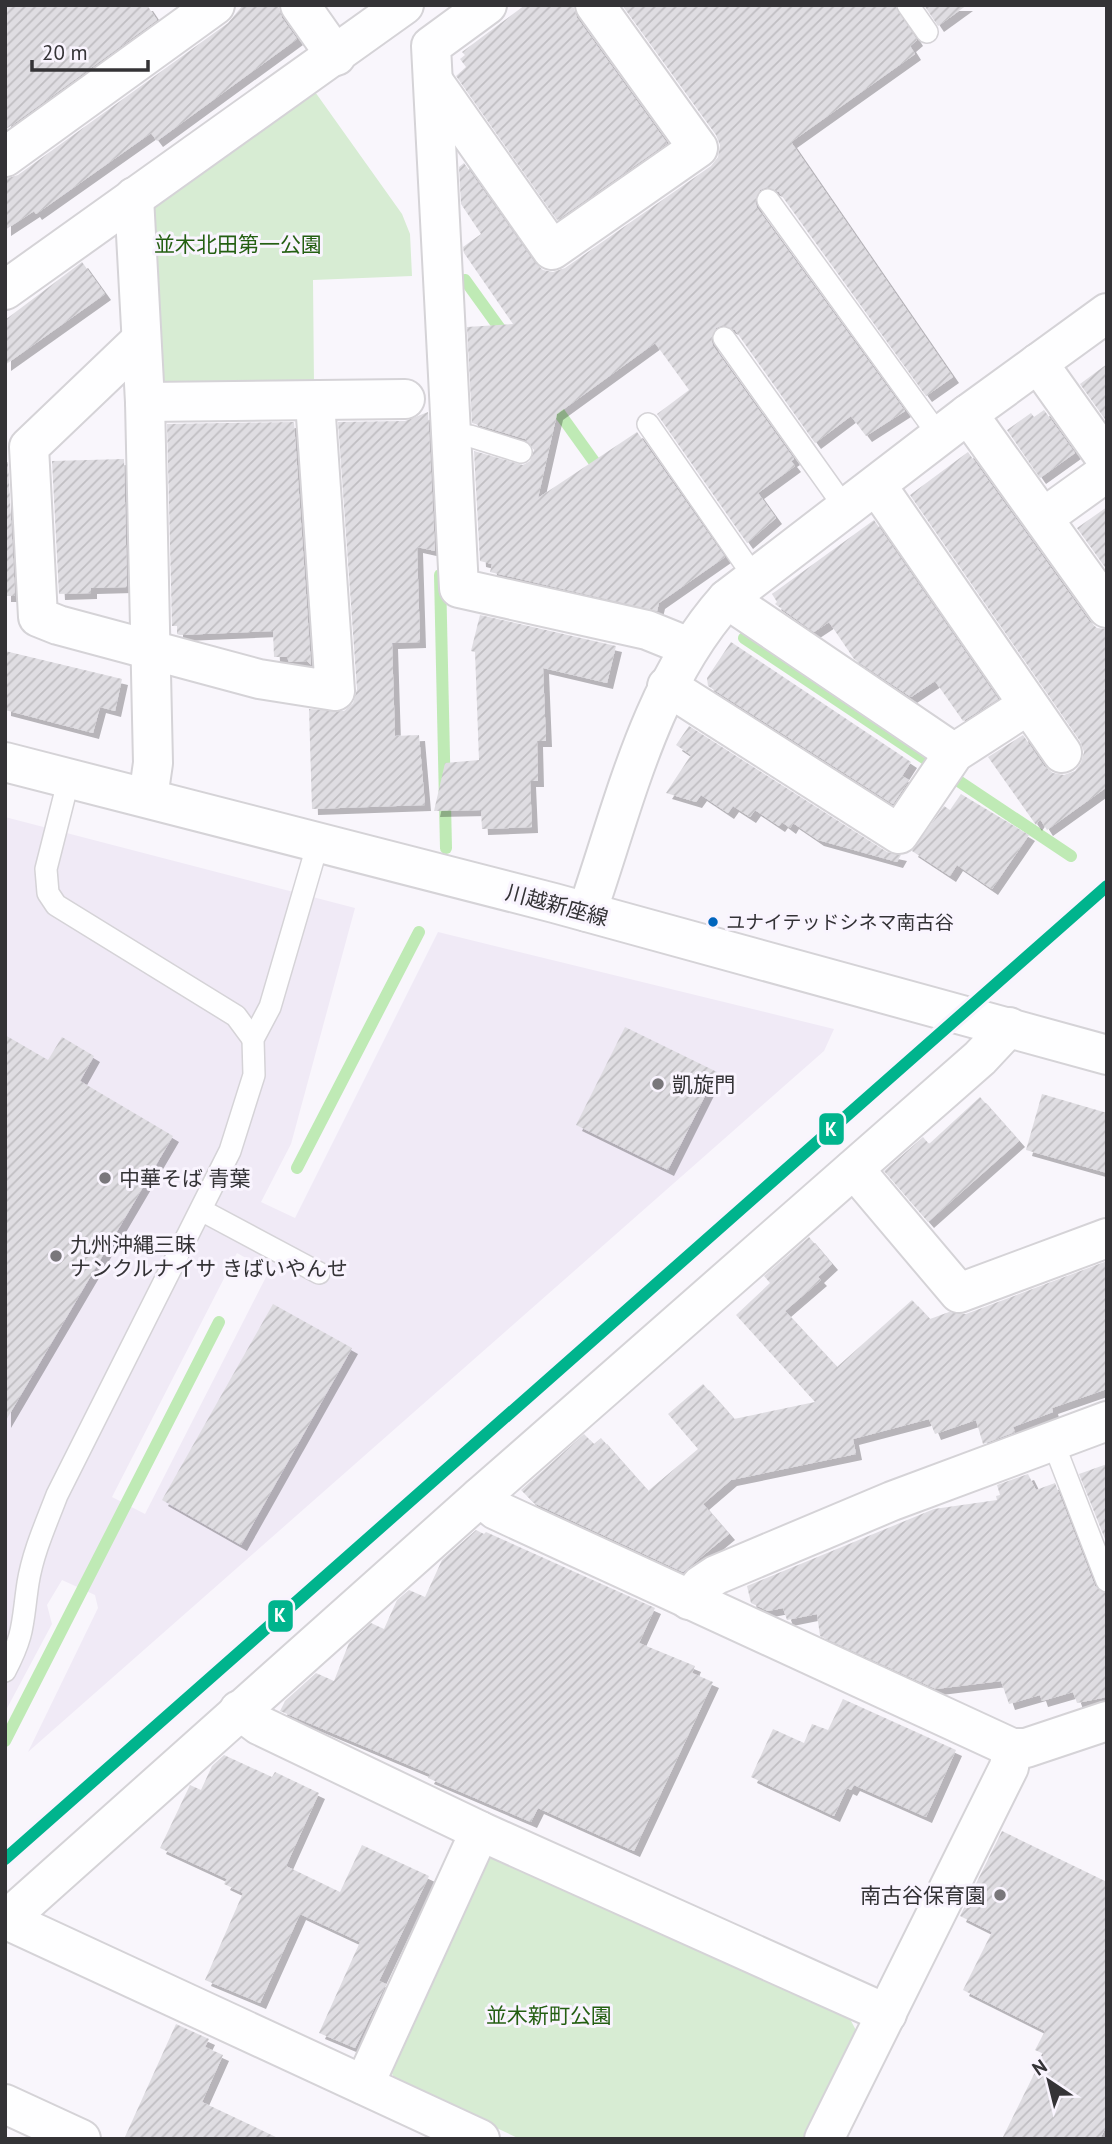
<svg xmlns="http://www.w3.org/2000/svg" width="1112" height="2144" font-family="'PT Sans','Noto Sans JP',sans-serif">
<defs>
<pattern id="building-hatch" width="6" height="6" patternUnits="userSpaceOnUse" patternTransform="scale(1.75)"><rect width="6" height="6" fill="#dfdde2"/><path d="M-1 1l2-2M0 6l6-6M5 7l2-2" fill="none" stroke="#c0bec2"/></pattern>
<filter id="shadow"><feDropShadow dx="6" dy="6" stdDeviation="0" flood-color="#0004"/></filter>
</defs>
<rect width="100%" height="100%" fill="#f9f6fc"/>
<path fill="#f0eaf6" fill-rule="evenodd" d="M5 817 355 908 291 1144 261 1202 295 1218 438 932 834 1029 824 1051 28 1752 98 1608 95 1595 62 1580 47 1605 52 1624 5 1712ZM237 1253 269 1271 145 1514 112 1497Z"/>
<g fill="#d7ecd3">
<path d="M313 89 402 214 410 234 412 276 313 280 314 385 174 392 162 379 152 212 161 195Z"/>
<path d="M500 1856 850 2019 858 2034 807 2139H520L397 2082 389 2069 484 1861Z"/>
</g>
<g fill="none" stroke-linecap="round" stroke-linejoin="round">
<g stroke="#bfeab5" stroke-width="12">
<path d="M465 280 506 337"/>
<path d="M550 400 603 474"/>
<path d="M440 575 446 848"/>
<path d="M744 638 1071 856"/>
<path d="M297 1168 419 932"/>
<path d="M5 1741 219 1322"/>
</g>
</g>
<g fill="url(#building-hatch)" filter="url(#shadow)">
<path d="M5 5H147L157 20 5 130Z"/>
<path d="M243 5H278L282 18 297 39 157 141 151 133 36 214 34 211 5 230V179L18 175 228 23Z"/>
<path d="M525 5H573L577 18 667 143 557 220 456 76 466 67 460 59 465 55 462 52Z"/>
<path d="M622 5H895L917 40 910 46 915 54 791 142 953 377 926 396 779 192 767 187 760 190 755 201 757 208 905 411 866 436 851 416 815 443 735 330 723 325 716 328 711 339 713 346 794 459 791 461 795 466 758 493 776 518 747 543 657 414 689 390 655 343 557 414 538 498 637 432 725 557 659 603 657 611 490 572 492 564 480 561 474 451 523 465 530 461 534 450 525 439 472 423 467 327 513 324 464 253 463 247 481 234 461 204 459 167 464 163 535 263 543 270 553 272 565 268 711 166 718 157 720 145 716 135Z"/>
<path d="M924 5H967L938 26Z"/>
<path d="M82 262 105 294 5 365V320Z"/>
<path d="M1107 364V422L1080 384Z"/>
<path d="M1044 410 1075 453 1040 478 1007 430 1031 413 1034 417Z"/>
<path d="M428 412 435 551 417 547 420 642 392 643 395 736 419 735 425 805 312 809 309 709 344 711 353 703 357 689 338 422 405 421Z"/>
<path d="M294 422 311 665 307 661 289 662 287 657H274L273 631 180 635 177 634V626H172L167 424Z"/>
<path d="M968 452 1089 621 1097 628 1107 629V787L1047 830 1040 819 1036 825 988 757 1023 735 1044 766 1053 773 1064 775 1075 771 1081 763 1084 752 1080 741 910 495Z"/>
<path d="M124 459 127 587 91 588V593L59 594 52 461Z"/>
<path d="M5 462H8L15 596H5Z"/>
<path d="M1107 507V570L1077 528Z"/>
<path d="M874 520 998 699 963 721 935 681 911 697 854 659 829 622 814 632 775 604 777 602 772 594Z"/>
<path d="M480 615 616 646 607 683 543 668 546 741H537L538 781H530L532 827 482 829 481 810 434 811 445 763 479 760 475 652 471 651Z"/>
<path d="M731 642 911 762 902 776 909 780 893 804 708 686 707 678Z"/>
<path d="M5 651 122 679 115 711 100 707 93 733 5 710Z"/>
<path d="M689 726 887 852 901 855 897 862 818 840 793 823 790 828 782 822 779 826 755 810 750 817 733 806 728 813 701 795 696 802 666 793 691 755 676 745Z"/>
<path d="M961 794 1029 835 992 889 957 865 950 876 912 851 944 806 950 810Z"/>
<path d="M625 1027 717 1072 668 1170 576 1125Z"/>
<path d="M5 1035 48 1060 62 1037 94 1056 80 1081 173 1136 5 1422Z"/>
<path d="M1042 1094 1107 1113V1173L1026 1150Z"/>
<path d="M980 1097 1019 1141 928 1222 884 1171 923 1137 929 1144Z"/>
<path d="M809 1237 832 1264 818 1277 821 1280 785 1311 837 1367 912 1300 930 1319 949 1312 966 1314 1107 1261V1389L1052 1408 1053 1412 1013 1427 1015 1432 983 1444 976 1420 935 1434 929 1419 853 1439 856 1454 731 1480 703 1504 729 1534 683 1572 534 1503 521 1490 584 1434 594 1444 601 1438 648 1491 698 1449 668 1414 703 1384 734 1419 815 1402 736 1315 770 1283 764 1276Z"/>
<path d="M273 1304 352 1348 241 1545 162 1500Z"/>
<path d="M1107 1464V1544L1079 1474Z"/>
<path d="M1028 1474 1036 1490 1055 1483 1095 1586 1107 1594V1697L1077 1703 1073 1692 1042 1701 1040 1695 1009 1704 1001 1681 936 1689 820 1636 817 1614 787 1620 783 1608 768 1611 751 1603 747 1586 934 1509 997 1500 996 1496 1000 1495 997 1485Z"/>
<path d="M476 1530 484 1534 486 1532 655 1608 639 1643 695 1666 692 1673 713 1682 634 1851 538 1808 531 1822 428 1778 430 1774 280 1711 285 1701 316 1673 334 1681 349 1643 371 1623 384 1629 397 1600 409 1590 425 1597 442 1560Z"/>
<path d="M843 1699 956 1750 926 1817 854 1785 851 1790 847 1788 834 1816 751 1777 773 1729 804 1743 812 1724 828 1730Z"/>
<path d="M224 1755 272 1777 275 1772 319 1793 286 1866 340 1892 362 1845 429 1876 379 1981 386 1984 355 2048 319 2033 360 1942 300 1914 260 2003 205 1980 243 1893 224 1884 227 1879 160 1848 190 1785 201 1790 212 1766Z"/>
<path d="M1002 1831 1107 1882V2125L1100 2139H1002L1044 2054 1035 2050 1045 2031 963 1990 992 1932 960 1916Z"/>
<path d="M176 2024 209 2039 205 2047 223 2055 202 2102 280 2139H124Z"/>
</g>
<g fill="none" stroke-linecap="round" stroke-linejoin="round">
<g stroke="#d5d3d7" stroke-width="24">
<g id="service">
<path d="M908 5 927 32"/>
<path d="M768 200 940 437"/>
<path d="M724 338 846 509"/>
<path d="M648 424 755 578"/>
<path d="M452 438 470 436 521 452"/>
<path d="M69 778 46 869 48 893 56 905 236 1016 253 1039"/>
<path d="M201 1210 319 1273"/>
<path d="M1053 1442 1107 1581"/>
<path d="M5 1671C25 1633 22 1623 28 1583 33 1552 46 1524 57 1495L230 1151 254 1075 253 1039 270 1007 318 843"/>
</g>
</g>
<g stroke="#d5d3d7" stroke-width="42">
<g id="minor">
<path d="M300 5 336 56"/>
<path d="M487 5 431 46 459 588 647 630 689 647"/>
<path d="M433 81 552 250 698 148 595 5"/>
<path d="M5 157 215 5"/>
<path d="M134 197 145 402 153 763 148 798"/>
<path d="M5 290 404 5"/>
<path d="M141 340 29 447 38 617 58 625 259 679 335 691 315 402"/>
<path d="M1038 363 1107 460"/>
<path d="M145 402 405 399"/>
<path d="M968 414 1107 608"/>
<path d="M877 486 1062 753"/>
<path d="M1043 518 1107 472"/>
<path d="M727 599 954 753"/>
<path d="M667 686 899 834 954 753 1028 705"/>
<path d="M854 1169 959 1293 1107 1238"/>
<path d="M480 1497 496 1510 1012 1748H1026L1107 1721"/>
<path d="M689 1600 701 1585 716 1575 892 1501 1107 1421"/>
<path d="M239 1710 259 1725 480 1831 887 2014"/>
<path d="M7 1920 480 2139"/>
<path d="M5 1921 480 1497 980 1058 1009 1027"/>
<path d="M364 2085 480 1831"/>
<path d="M5 2104 81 2139"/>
<path d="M824 2139 1009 1767 1012 1748"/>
</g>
</g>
<g stroke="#d5d3d7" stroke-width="42">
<path id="tertiary" d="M587 912C624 805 650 685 727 599L968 414 1107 313"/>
</g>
<g stroke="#d5d3d7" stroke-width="42">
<path id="secondary" d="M5 762 554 903 1107 1055"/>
</g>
<use href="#service" stroke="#fefeff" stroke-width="21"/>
<use href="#minor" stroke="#fefeff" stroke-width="38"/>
<use href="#tertiary" stroke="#fefeff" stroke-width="38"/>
<use href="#secondary" stroke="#fefeff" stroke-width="38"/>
<g stroke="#f9f4fe" stroke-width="18">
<path id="rail-1" d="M5 1859 1107 886"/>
</g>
<use href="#rail-1" stroke="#00b48d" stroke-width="12"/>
</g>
<circle fill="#0065bd" stroke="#f9f4fe" stroke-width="2.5" cx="713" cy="922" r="6"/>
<g fill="#79777b" stroke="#f9f4fe" stroke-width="2.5">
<circle cx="658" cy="1084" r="7"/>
<circle cx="105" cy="1178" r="7"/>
<circle cx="56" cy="1256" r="7"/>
<circle cx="1000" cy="1895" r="7"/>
</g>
<g text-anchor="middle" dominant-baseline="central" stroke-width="6" stroke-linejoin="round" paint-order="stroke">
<g font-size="19" fill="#343336" stroke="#f9f4fe" text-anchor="start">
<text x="726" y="922">ユナイテッドシネマ南古谷</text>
</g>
<g font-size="21" fill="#245f12" stroke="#f9f4fe">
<text x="238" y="244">並木北田第一公園</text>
<text x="549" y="2015">並木新町公園</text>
</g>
<g font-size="21" fill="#343336" stroke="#f9f4fe">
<text transform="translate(557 905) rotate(15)">川越新座線</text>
</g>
<g font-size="21" fill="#343336" stroke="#f9f4fe" text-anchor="start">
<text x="672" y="1084">凱旋門</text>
<text x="119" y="1178">中華そば 青葉</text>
<text x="70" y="1244">九州沖縄三昧<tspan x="70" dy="24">ナンクルナイサ きばいやんせ</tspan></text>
<text x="986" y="1895" text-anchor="end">南古谷保育園</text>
</g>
</g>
<g stroke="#f9f4fe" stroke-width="2.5">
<rect x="818" y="1112" width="27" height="34" rx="7" fill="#00b48d"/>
<rect x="267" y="1599" width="27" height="34" rx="7" fill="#00b48d"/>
</g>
<g font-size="19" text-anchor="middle" font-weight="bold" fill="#fff">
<text x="831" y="1136">K</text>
<text x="280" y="1622">K</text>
</g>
<rect width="1112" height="2144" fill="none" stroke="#343336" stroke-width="14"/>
<g transform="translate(1049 2081) rotate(325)" stroke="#f9f4fe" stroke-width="5" paint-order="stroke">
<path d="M0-5L12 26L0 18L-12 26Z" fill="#343336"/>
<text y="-10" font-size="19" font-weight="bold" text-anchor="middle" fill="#343336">N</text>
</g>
<path d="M32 60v10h116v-10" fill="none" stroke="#343336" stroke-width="3.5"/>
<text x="42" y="60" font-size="21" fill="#343336" stroke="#f9f4fe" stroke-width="5" paint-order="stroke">20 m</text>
</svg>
